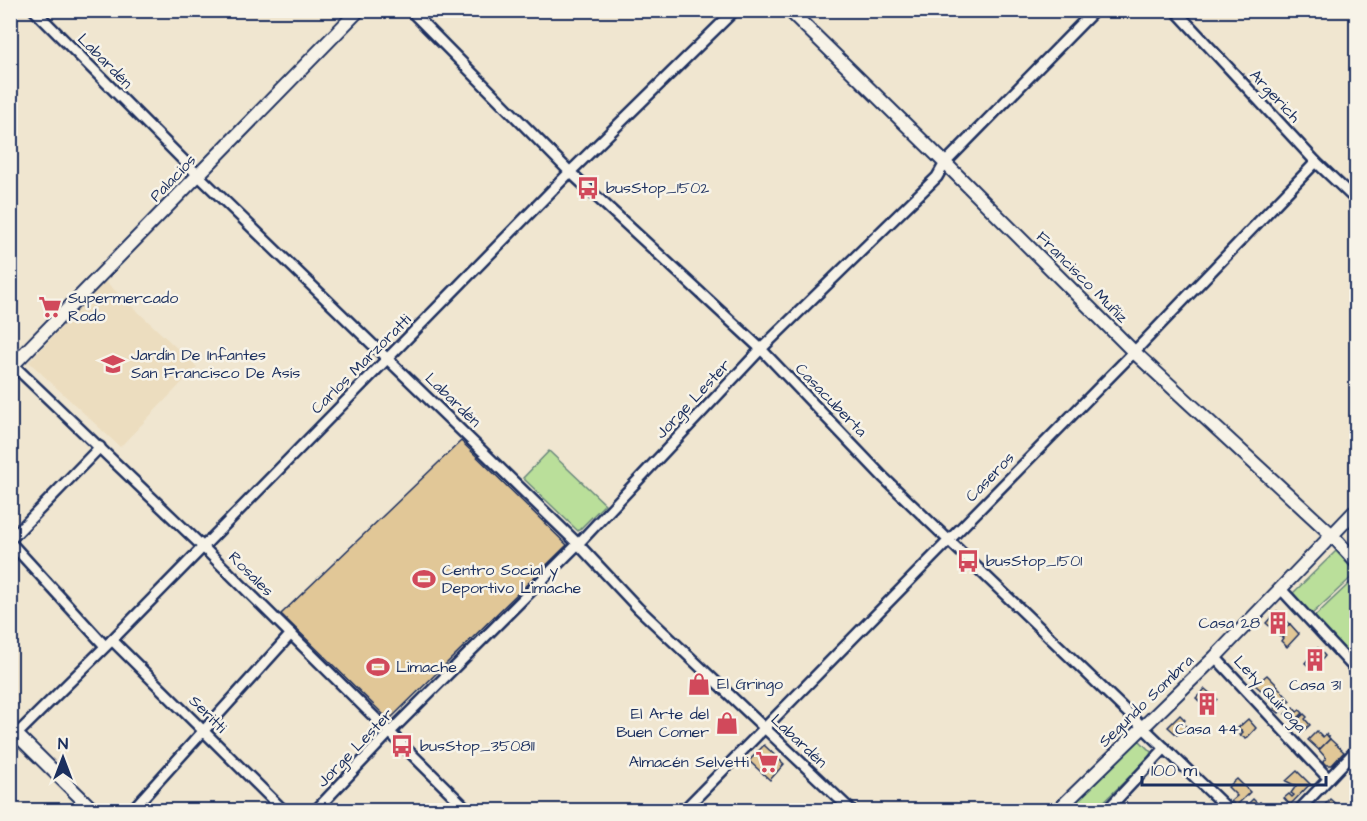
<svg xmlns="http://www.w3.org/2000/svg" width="1367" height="821" font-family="'Architects Daughter',sans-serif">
<rect width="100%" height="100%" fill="#f0e6d0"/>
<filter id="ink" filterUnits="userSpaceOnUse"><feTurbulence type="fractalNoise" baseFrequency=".0167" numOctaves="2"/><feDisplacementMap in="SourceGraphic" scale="12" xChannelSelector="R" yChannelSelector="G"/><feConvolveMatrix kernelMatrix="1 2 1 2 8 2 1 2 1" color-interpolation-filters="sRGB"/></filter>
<g filter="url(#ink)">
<path fill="#ecddbf" d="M105 281 197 367 120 447 29 362Z"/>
<g fill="#badf9a" stroke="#6a877c" stroke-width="1.5">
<path d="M549 451 605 504 578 531 523 478Z"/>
<path d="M1336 551 1356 573 1311 615 1292 594Z"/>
<path d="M1356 577V652L1351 658 1313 618Z"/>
<path d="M1140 741 1151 752 1148 759 1095 810H1067L1135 742Z"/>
</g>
<g fill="#e1c797" stroke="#1b2f5e" stroke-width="1.5">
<path d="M461 441 567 545 389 720 281 614Z"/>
<path d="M1277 611 1290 624 1279 635 1266 623Z"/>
<path d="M1290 624 1299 634 1287 647 1281 641 1283 638 1279 635Z"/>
<path d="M1318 648 1325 656 1313 670 1305 663Z"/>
<path d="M1267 675 1278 686 1268 696 1255 685Z"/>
<path d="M1279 688 1290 701 1279 713 1274 709 1278 705 1269 697Z"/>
<path d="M1205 689 1217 699 1207 709 1196 698Z"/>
<path d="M1293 707 1297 712 1300 710 1303 713 1294 722 1285 714Z"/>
<path d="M1304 714 1307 717 1305 719 1310 725 1302 732 1294 723Z"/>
<path d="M1180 715 1185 720 1183 723 1187 727 1177 735 1168 727Z"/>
<path d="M1248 719 1256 728 1246 739 1240 735 1243 732 1238 728Z"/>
<path d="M1317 731 1323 737 1326 734 1330 739 1319 750 1308 740Z"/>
<path d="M1330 739 1344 752 1332 765H1326L1323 762 1326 758 1319 750Z"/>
<path d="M764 745 784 764 770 780 749 761Z"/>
<path d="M1297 771 1310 784 1290 805 1284 798 1289 794 1292 797 1294 795 1291 793 1296 786 1286 781Z"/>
<path d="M1237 779 1250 792 1236 806 1231 801 1237 796 1228 787Z"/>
<path d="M1253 799 1258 804 1260 802 1263 806 1258 810H1251L1246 806Z"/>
<path d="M1330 799 1338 806 1335 810H1324L1322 808Z"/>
</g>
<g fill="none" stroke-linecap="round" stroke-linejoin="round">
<g stroke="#1b2f5e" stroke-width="14">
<g id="minor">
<path d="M34 10 199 176 578 544 638 608 851 810"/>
<path d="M410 10 570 172 761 349 883 477 1229 810"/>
<path d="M1175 10 1316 162 1356 200"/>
<path d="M10 362 202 546 468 810"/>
<path d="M10 540 100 447"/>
<path d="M10 542 105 646"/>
<path d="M1280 588 1356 670"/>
<path d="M112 640 283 810"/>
<path d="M1215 657 1328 778"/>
<path d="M10 741 112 640 570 172 735 10"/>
<path d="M132 810 291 634"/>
<path d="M316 810 389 733 578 544 761 349 937 177 945 163 1095 10"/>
<path d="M684 810 1134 352 1316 162"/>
<path d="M1107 810 1165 748"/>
<path d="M1299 810 1356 750"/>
</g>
</g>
<g stroke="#1b2f5e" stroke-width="16">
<g id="tertiary">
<path d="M789 10 945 163 1134 352 1332 535 1356 562"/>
<path d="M10 368 359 10"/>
<path d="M10 728 93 810"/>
<path d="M1058 810 1215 657 1356 510"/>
</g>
</g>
<use href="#minor" stroke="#f7f3e8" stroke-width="9"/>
<use href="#tertiary" stroke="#f7f3e8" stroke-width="12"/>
</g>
</g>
<defs>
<g id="bus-bare" transform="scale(1.8)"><path d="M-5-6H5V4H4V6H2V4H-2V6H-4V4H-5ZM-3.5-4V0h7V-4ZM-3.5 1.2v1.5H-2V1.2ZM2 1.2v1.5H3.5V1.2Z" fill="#d1495b" stroke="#f7f3e8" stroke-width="2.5" paint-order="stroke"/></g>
<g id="supermarket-bare" transform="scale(1.8)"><path d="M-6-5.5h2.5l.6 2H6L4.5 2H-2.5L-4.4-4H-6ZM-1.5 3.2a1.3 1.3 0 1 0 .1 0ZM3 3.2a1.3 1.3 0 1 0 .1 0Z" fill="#d1495b" stroke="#f7f3e8" stroke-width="2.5" paint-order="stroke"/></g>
<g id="school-bare" transform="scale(1.8)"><path d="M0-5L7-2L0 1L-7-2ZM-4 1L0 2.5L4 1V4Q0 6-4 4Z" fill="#d1495b" stroke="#f7f3e8" stroke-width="2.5" paint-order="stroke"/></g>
<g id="stadium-bare" transform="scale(1.8)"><path d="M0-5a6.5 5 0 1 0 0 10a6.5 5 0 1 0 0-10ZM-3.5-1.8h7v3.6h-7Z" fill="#d1495b" stroke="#f7f3e8" stroke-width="2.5" paint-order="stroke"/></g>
<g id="building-bare" transform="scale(1.8)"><path d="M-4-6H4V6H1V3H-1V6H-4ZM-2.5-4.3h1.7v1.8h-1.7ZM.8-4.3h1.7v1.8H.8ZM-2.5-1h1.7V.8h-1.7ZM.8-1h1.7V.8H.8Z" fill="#d1495b" stroke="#f7f3e8" stroke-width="2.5" paint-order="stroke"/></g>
<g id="shop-bare" transform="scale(1.8)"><path d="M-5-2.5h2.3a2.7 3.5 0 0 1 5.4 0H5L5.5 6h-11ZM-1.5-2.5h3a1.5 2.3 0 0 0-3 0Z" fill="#d1495b" stroke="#f7f3e8" stroke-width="2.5" paint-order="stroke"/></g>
</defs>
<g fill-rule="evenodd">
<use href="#bus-bare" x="588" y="188"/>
<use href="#supermarket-bare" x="50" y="307"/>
<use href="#school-bare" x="113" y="364"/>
<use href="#bus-bare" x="968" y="561"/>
<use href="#stadium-bare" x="424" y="579"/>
<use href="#building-bare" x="1278" y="623"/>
<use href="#building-bare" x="1315" y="660"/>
<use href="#stadium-bare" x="378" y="667"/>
<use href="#shop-bare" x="699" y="684"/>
<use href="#building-bare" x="1207" y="704"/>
<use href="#shop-bare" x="727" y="723"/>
<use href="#bus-bare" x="402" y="746"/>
<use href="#supermarket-bare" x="767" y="762"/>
</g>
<g text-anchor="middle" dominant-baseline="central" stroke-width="5" stroke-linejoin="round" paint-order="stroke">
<g font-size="16" fill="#1b2f5e" stroke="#f7f3e8">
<text transform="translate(105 61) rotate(45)">Labardén</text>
<text transform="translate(1275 96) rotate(47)">Argerich</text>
<text transform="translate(173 178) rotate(-46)">Palacios</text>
<text transform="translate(1082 277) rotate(45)">Francisco Muñiz</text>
<text transform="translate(361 364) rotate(-45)">Carlos Marzoratti</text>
<text transform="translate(693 399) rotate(-47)">Jorge Lester</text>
<text transform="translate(453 400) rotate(44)">Labardén</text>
<text transform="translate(831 400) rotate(46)">Casacuberta</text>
<text transform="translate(990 477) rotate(-46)">Caseros</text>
<text transform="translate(251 574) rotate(45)">Rosales</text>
<text transform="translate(1270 694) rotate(47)">Lety Quiroga</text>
<text transform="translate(1146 701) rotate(-44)">Segundo Sombra</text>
<text transform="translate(208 714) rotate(45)">Seritti</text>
<text transform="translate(799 741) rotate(43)">Labardén</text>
<text transform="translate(355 748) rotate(-46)">Jorge Lester</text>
</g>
<g font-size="16" fill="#1b2f5e" stroke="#f7f3e8" text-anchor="start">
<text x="606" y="188">busStop_1502</text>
<text x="68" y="298">Supermercado<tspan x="68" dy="18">Rodo</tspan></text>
<text x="131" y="355">Jardín De Infantes<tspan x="131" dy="18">San Francisco De Asís</tspan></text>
<text x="986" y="561">busStop_1501</text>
<text x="442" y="570">Centro Social y<tspan x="442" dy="18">Deportivo Limache</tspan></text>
<text x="1260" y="623" text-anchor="end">Casa 28</text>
<text x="396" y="667">Limache</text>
<text x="717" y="684">El Gringo</text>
<text x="1315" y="685" text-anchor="middle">Casa 31</text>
<text x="709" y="714" text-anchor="end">El Arte del<tspan x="709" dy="18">Buen Comer</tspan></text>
<text x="1207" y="729" text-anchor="middle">Casa 44</text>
<text x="420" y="746">busStop_350811</text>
<text x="749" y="762" text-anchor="end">Almacén Selvetti</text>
</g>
</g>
<rect width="1367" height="821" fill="none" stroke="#f7f3e8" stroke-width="36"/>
<rect x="18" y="18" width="1331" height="785" fill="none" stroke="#1b2f5e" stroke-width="2" filter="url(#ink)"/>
<g transform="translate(63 758)" stroke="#f7f3e8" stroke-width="4.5" paint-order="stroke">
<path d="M0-4.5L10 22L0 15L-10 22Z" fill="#1b2f5e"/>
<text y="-9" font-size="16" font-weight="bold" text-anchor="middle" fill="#1b2f5e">N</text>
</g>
<path d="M1142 776v9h184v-9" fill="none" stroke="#1b2f5e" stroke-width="3"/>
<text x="1151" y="776" font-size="18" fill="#1b2f5e" stroke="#f7f3e8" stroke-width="4.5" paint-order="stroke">100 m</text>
</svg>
